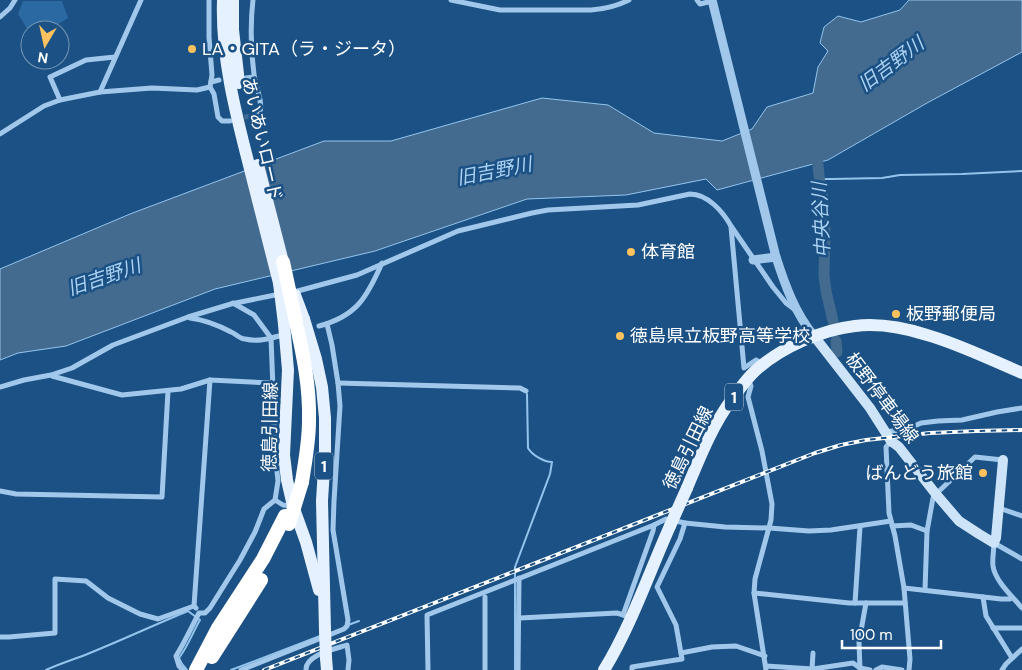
<svg xmlns="http://www.w3.org/2000/svg" width="1022" height="670" font-family="'DM Sans','Noto Sans JP',sans-serif">
<rect width="100%" height="100%" fill="#1b5184"/>
<path fill="#2a69a1" d="M23 1H62L68 18 49 30H30V32H29L18 14Z"/>
<path fill="#436b90" stroke="#94c4ed" d="M909 0H1022V52L927 103 828 160 717 190 706 179 626 195 527 199 375 251 215 289 66 346 18 353 0 360V269L130 214 324 141H391L542 98 608 105 654 133 722 141 752 129 767 107 813 93 818 67 828 51 820 43 824 27 838 16 861 22 900 10Z"/>
<g fill="none" stroke-linecap="round" stroke-linejoin="round">
<g stroke="#94c4ed" stroke-width="2">
<path d="M819 179H831L882 178 900 175 962 174 1022 171"/>
<path d="M348 625 359 621"/>
<path d="M46 670C59 664 72 660 85 655 120 641 154 625 188 611L200 620C193 632 188 646 179 658L182 664 187 670"/>
<path d="M231 670 320 636"/>
<path d="M515 670V567L550 474 552 462C544 462 532 455 528 448L527 394"/>
</g>
<g stroke="#436b90" stroke-width="11">
<path d="M816 147 820 184 823 197 825 233 824 275 826 291 833 321"/>
<path d="M836 341 837 352"/>
</g>
<path stroke="#3d6b96" stroke-width="5" stroke-dasharray="5 2.5" stroke-linecap="butt" d="M237 119 254 115"/>
<g stroke="#a1c8eb" stroke-width="5">
<path d="M209 0V37L212 75 210 87 214 94 218 117 222 121H230"/>
<path d="M253 0C250 25 251 50 254 74 255 87 263 100 260 112L254 115"/>
<path d="M451 0 500 10H591C605 9 617 6 629 0"/>
<path d="M697 0 700 4 712 1"/>
<path d="M0 17 10 8 15 0"/>
<path d="M246 78 254 77"/>
<path d="M211 82 219 80"/>
<path d="M100 92 152 88 197 90 210 87"/>
<path d="M60 100 50 77 86 60 115 57"/>
<path d="M0 134 44 106 60 100 100 92 141 0"/>
<path d="M731 227 744 368 756 360 763 364"/>
<path d="M294 292 357 275 458 231 532 213 548 210 638 205 690 194C708 194 723 212 731 226L773 287 786 303 794 309"/>
<path d="M190 318C205 320 218 325 231 332 236 334 240 339 245 339 257 342 268 339 279 336"/>
<path d="M319 326C357 316 367 297 382 263"/>
<path d="M52 376 122 395 181 389 210 380 272 383"/>
<path d="M748 379 751 386 748 397 762 451 772 504 771 520 755 579 754 593 766 670"/>
<path d="M338 383 520 388 526 391"/>
<path d="M0 387 24 380 51 375 72 368 113 345 188 317 231 304 280 294"/>
<path d="M886 432 910 428 921 423 938 421 962 420 997 412 1022 408"/>
<path d="M891 441 886 447 889 513 895 536 904 588 910 659 909 670"/>
<path d="M0 491 16 494 162 497 168 391"/>
<path d="M275 500 283 505 292 506"/>
<path d="M999 508 1022 516"/>
<path d="M892 526 911 525 927 531"/>
<path d="M1022 559 994 543C994 550 992 559 993 566 995 581 1013 597 1022 608"/>
<path d="M904 588 1001 599H1010L1012 597"/>
<path d="M925 590 927 531 933 498 936 494 975 457 1003 460"/>
<path d="M754 593 849 603H905"/>
<path d="M485 597V670"/>
<path d="M983 597 986 616 1012 658"/>
<path d="M855 603 860 527"/>
<path d="M196 608 194 606 210 380"/>
<path d="M623 615 653 531 654 525"/>
<path d="M520 618 617 613 630 617"/>
<path d="M993 628H1022"/>
<path d="M0 637H9L55 633V579L86 581 108 598 140 614 158 619 194 606"/>
<path d="M681 653 712 647 736 646 765 656"/>
<path d="M766 666 813 669 853 663 860 668 870 670"/>
<path d="M183 670 179 666 176 656C185 642 191 628 199 613H205L210 608 240 560 255 532 264 509 275 500 278 481 274 443V414L271 338 254 315 233 303"/>
<path d="M241 670 344 629 347 626 348 620 333 530 334 501 340 406 338 383 332 345 327 324"/>
<path d="M306 670C305 655 335 649 347 645L349 660 348 670"/>
<path d="M428 670 427 615 654 525 666 519 685 523"/>
<path d="M518 670 519 578"/>
<path d="M632 670V667L682 659 676 625 657 587 680 539 685 523 725 527 769 528 809 531 831 530 891 521"/>
<path d="M812 670 813 653"/>
<path d="M860 670 859 642 866 603"/>
<path d="M876 670 882 667 902 670"/>
<path d="M1002 670 1006 664 1022 649"/>
</g>
<g stroke="#a1c8eb" stroke-width="9">
<path d="M712 0 776 257C785 285 795 313 814 336"/>
<path d="M753 260 776 257"/>
</g>
<path stroke="#cde3f8" stroke-width="10" d="M814 336 870 408 891 441 899 447 935 493 959 521 979 534 994 543 996 538 1003 460"/>
<g stroke="#e5f1ff" stroke-width="12">
<path d="M223 0C221 56 235 111 249 165 259 204 269 244 279 283"/>
<path d="M233 0V30L239 83"/>
<path d="M258 165 283 262"/>
<path d="M304 319 316 359 322 387 325 418V452L322 501 325 630"/>
<path d="M284 324 288 370 284 455 287 480 293 506 306 542 319 590"/>
<path d="M687 488C700 457 712 426 732 399 739 390 747 378 756 370 782 347 821 330 855 326 879 323 905 328 927 335 959 344 991 360 1022 373"/>
<path d="M326 658 327 670"/>
<path d="M604 670C631 626 649 573 670 526"/>
</g>
<g stroke="#fff" stroke-width="14">
<path d="M296 322C303 354 310 387 309 421 309 442 305 462 302 482"/>
<path d="M212 657 261 580"/>
<path d="M196 670 218 628 263 559 285 516"/>
</g>
<g stroke="#fff" stroke-width="4">
<path id="rail" d="M264 670 815 453 841 445 866 440 930 433 976 431 1022 430"/>
</g>
<use href="#rail" stroke="#1b5184" stroke-width="2" stroke-dasharray="5.5" stroke-linecap="butt"/>
<g stroke="#e5f1ff" stroke-width="12">
<path d="M279 283 284 324"/>
<path d="M295 295 304 319"/>
<path d="M670 526 687 488"/>
<path d="M325 630 326 658"/>
</g>
<g stroke="#fff" stroke-width="14">
<path d="M283 262 296 322"/>
<path d="M289 524 302 482"/>
</g>
</g>
<g fill="#fdc25d" stroke="#1b5184" stroke-width="2">
<circle cx="192" cy="49" r="5"/>
<circle cx="631" cy="252" r="5"/>
<circle cx="896" cy="314" r="5"/>
<circle cx="620" cy="336" r="5"/>
<circle cx="983" cy="473" r="5"/>
</g>
<g text-anchor="middle" dominant-baseline="central" stroke-width="5" stroke-linejoin="round" paint-order="stroke">
<g fill="#1b5184" stroke="#bbcbda" stroke-width="1">
<rect x="725" y="383.5" width="18" height="27" rx="4"/>
<rect x="315" y="452.5" width="18" height="27" rx="4"/>
</g>
<g font-size="16" font-weight="bold" fill="#fff">
<text x="734" y="397">1</text>
<text x="324" y="466">1</text>
</g>
<g font-size="18" fill="#fff" stroke="#1b5184" text-anchor="start">
<text x="202" y="49">LA・GITA（ラ・ジータ）</text>
<text x="641" y="252">体育館</text>
<text x="906" y="314">板野郵便局</text>
<text x="630" y="336">徳島県立板野高等学校</text>
<text x="973" y="473" text-anchor="end">ばんどう旅館</text>
</g>
<g font-size="18" fill="#fff" stroke="#1b5184">
<text transform="translate(262 139) rotate(77)">あいあいロード</text>
<text transform="translate(882 398) rotate(53)">板野停車場線</text>
<text transform="translate(270 427) rotate(-89)">徳島引田線</text>
<text transform="translate(688 448) rotate(-64)">徳島引田線</text>
</g>
<g font-size="19" font-style="italic" fill="#acd2f3" stroke="#1b5184">
<text transform="translate(891 64) rotate(-37)">旧吉野川</text>
<text transform="translate(494 171) rotate(-11)">旧吉野川</text>
<text transform="translate(821 220) rotate(-93)">中央谷川</text>
<text transform="translate(104 277) rotate(-19)">旧吉野川</text>
</g>
</g>
<g transform="translate(45 45) rotate(189)"><circle r="24" fill="#1b5184" stroke="#7697b5"/>
<path d="M0-4L9 19L0 12L-9 19Z" fill="#fdc25d"/>
<text y="-8" font-size="14" font-weight="bold" text-anchor="middle" fill="#ffffff">N</text>
</g>
<path d="M842 640v8h99v-8" fill="none" stroke="#ffffff" stroke-width="2.5"/>
<text x="850" y="640" font-size="15" fill="#ffffff" stroke="#1b5184" stroke-width="4" paint-order="stroke">100 m</text>
</svg>
